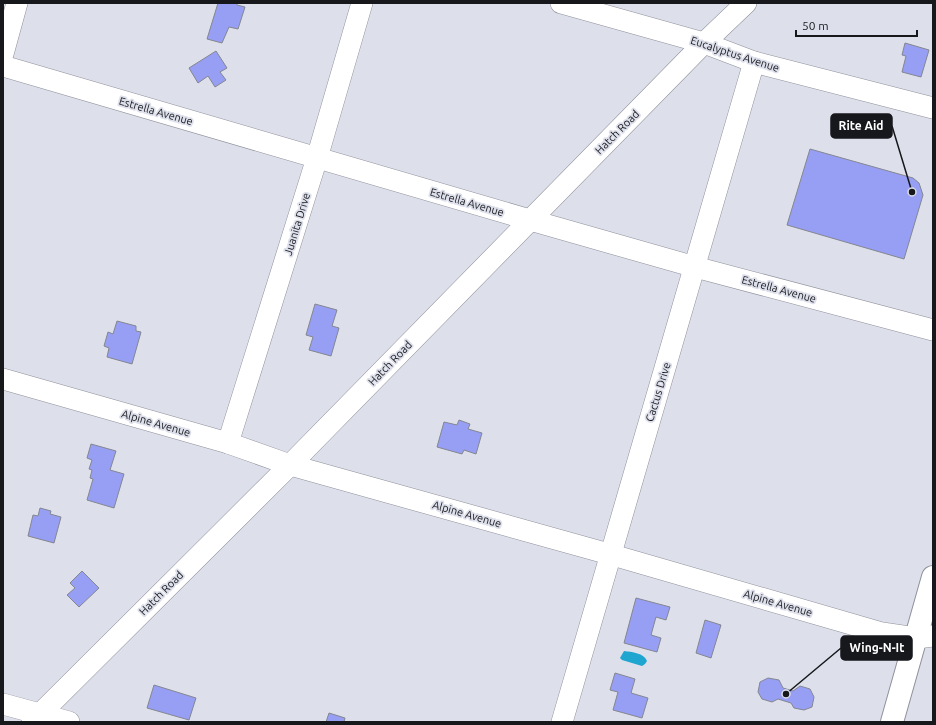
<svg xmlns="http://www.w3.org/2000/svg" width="936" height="725" font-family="Ubuntu,sans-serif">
<rect width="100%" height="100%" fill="#dddfeb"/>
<path fill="#1ea5d0" d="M624 651C632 652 644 653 647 661L645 664 642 666 622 660 620 658Z"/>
<g fill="#969ff4" stroke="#848691">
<path d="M218 3H237V5L245 7 238 29 229 27 222 43 207 39Z"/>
<path d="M905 43 929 50 921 77 902 72 906 56 902 55Z"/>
<path d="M216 51 227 68 220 72 226 80 215 87 208 76 198 83 189 68Z"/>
<path d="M810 149 913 178 919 183 923 195 904 259 787 225Z"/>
<path d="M315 304 337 310 332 326 339 328 331 356 309 350 313 337 306 335Z"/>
<path d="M117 321 136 326V331L141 332 132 364 107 357 109 348 104 346 108 332 113 334Z"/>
<path d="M459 420 470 424 468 429 482 433 476 454 464 450 462 454 437 447 444 422 457 425Z"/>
<path d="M91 444 116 451 110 470 124 474 114 508 87 500 93 479 90 478 92 470 89 469 92 460 87 458Z"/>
<path d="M40 508 51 511 50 514 61 517 54 543 28 536 33 515 38 516Z"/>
<path d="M82 571 99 588 79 607 67 595 75 588 70 583Z"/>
<path d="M636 598 670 607 666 620 656 617 651 635 661 638 657 652 624 643Z"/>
<path d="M705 620 721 625 711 658 696 653Z"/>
<path d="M615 673 635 679 631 693 648 698 642 718 613 710 618 692 610 690Z"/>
<path d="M768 678 779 680 783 688 793 691 800 686 810 689 814 697 812 707 804 710 794 708 791 703 778 699 772 702 762 699 758 692 760 682Z"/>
<path d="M154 685 196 698 189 720 147 708Z"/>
<path d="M329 713 345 718 344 722H326Z"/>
</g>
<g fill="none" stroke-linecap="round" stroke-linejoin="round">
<g stroke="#8f919b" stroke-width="22">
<g id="minor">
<path d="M561 3 704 43 754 62 933 108"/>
<path d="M3 54 17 3"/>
<path d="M3 66 530 220 695 267 933 330"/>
<path d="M3 379 228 443 290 465 609 554 882 633 916 638 933 636"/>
<path d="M228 443 317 158 362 3"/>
<path d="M3 704 69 722"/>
<path d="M32 722 290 465 704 43 746 3"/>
<path d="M562 722C624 502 691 283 754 62"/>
</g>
</g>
<g stroke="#8f919b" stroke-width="24">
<path id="major" d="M892 722 933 577"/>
</g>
<use href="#minor" stroke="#fff" stroke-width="21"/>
<use href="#major" stroke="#fff" stroke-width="22"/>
</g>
<g text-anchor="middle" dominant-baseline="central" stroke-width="3.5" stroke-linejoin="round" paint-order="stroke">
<g font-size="11" fill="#17181c" stroke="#dddfeb">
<text transform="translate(735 54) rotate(18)">Eucalyptus Avenue</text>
<text transform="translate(156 111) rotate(16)">Estrella Avenue</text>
<text transform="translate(617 132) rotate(-45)">Hatch Road</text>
<text transform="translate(467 202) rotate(16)">Estrella Avenue</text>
<text transform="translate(297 224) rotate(-73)">Juanita Drive</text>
<text transform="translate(779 289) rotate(15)">Estrella Avenue</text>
<text transform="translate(390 363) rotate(-46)">Hatch Road</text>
<text transform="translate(658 392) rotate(-73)">Cactus Drive</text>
<text transform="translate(156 423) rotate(16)">Alpine Avenue</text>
<text transform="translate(467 514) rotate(16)">Alpine Avenue</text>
<text transform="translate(161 593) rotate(-45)">Hatch Road</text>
<text transform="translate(778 603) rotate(16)">Alpine Avenue</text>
</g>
</g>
<path fill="none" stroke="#17181c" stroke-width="1.5" d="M912 192L892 126M786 694L841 648"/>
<g fill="#17181c" stroke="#dddfeb" stroke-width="1.5">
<circle cx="912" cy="192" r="4"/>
<circle cx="786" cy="694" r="4"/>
</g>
<g fill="#17181c" stroke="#17181c" stroke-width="1.5">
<rect x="831" y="114" width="61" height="24" rx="4"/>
<rect x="841" y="636" width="71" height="24" rx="4"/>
</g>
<g font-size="12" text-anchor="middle" font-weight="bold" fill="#fff">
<text x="861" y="130">Rite Aid</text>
<text x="877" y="652">Wing-N-It</text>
</g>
<rect width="936" height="725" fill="none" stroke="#17181c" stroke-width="8"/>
<path d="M796 30v6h121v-6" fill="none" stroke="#17181c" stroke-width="2"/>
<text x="802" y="30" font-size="12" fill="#17181c" stroke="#dddfeb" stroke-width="3" paint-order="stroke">50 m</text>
</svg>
